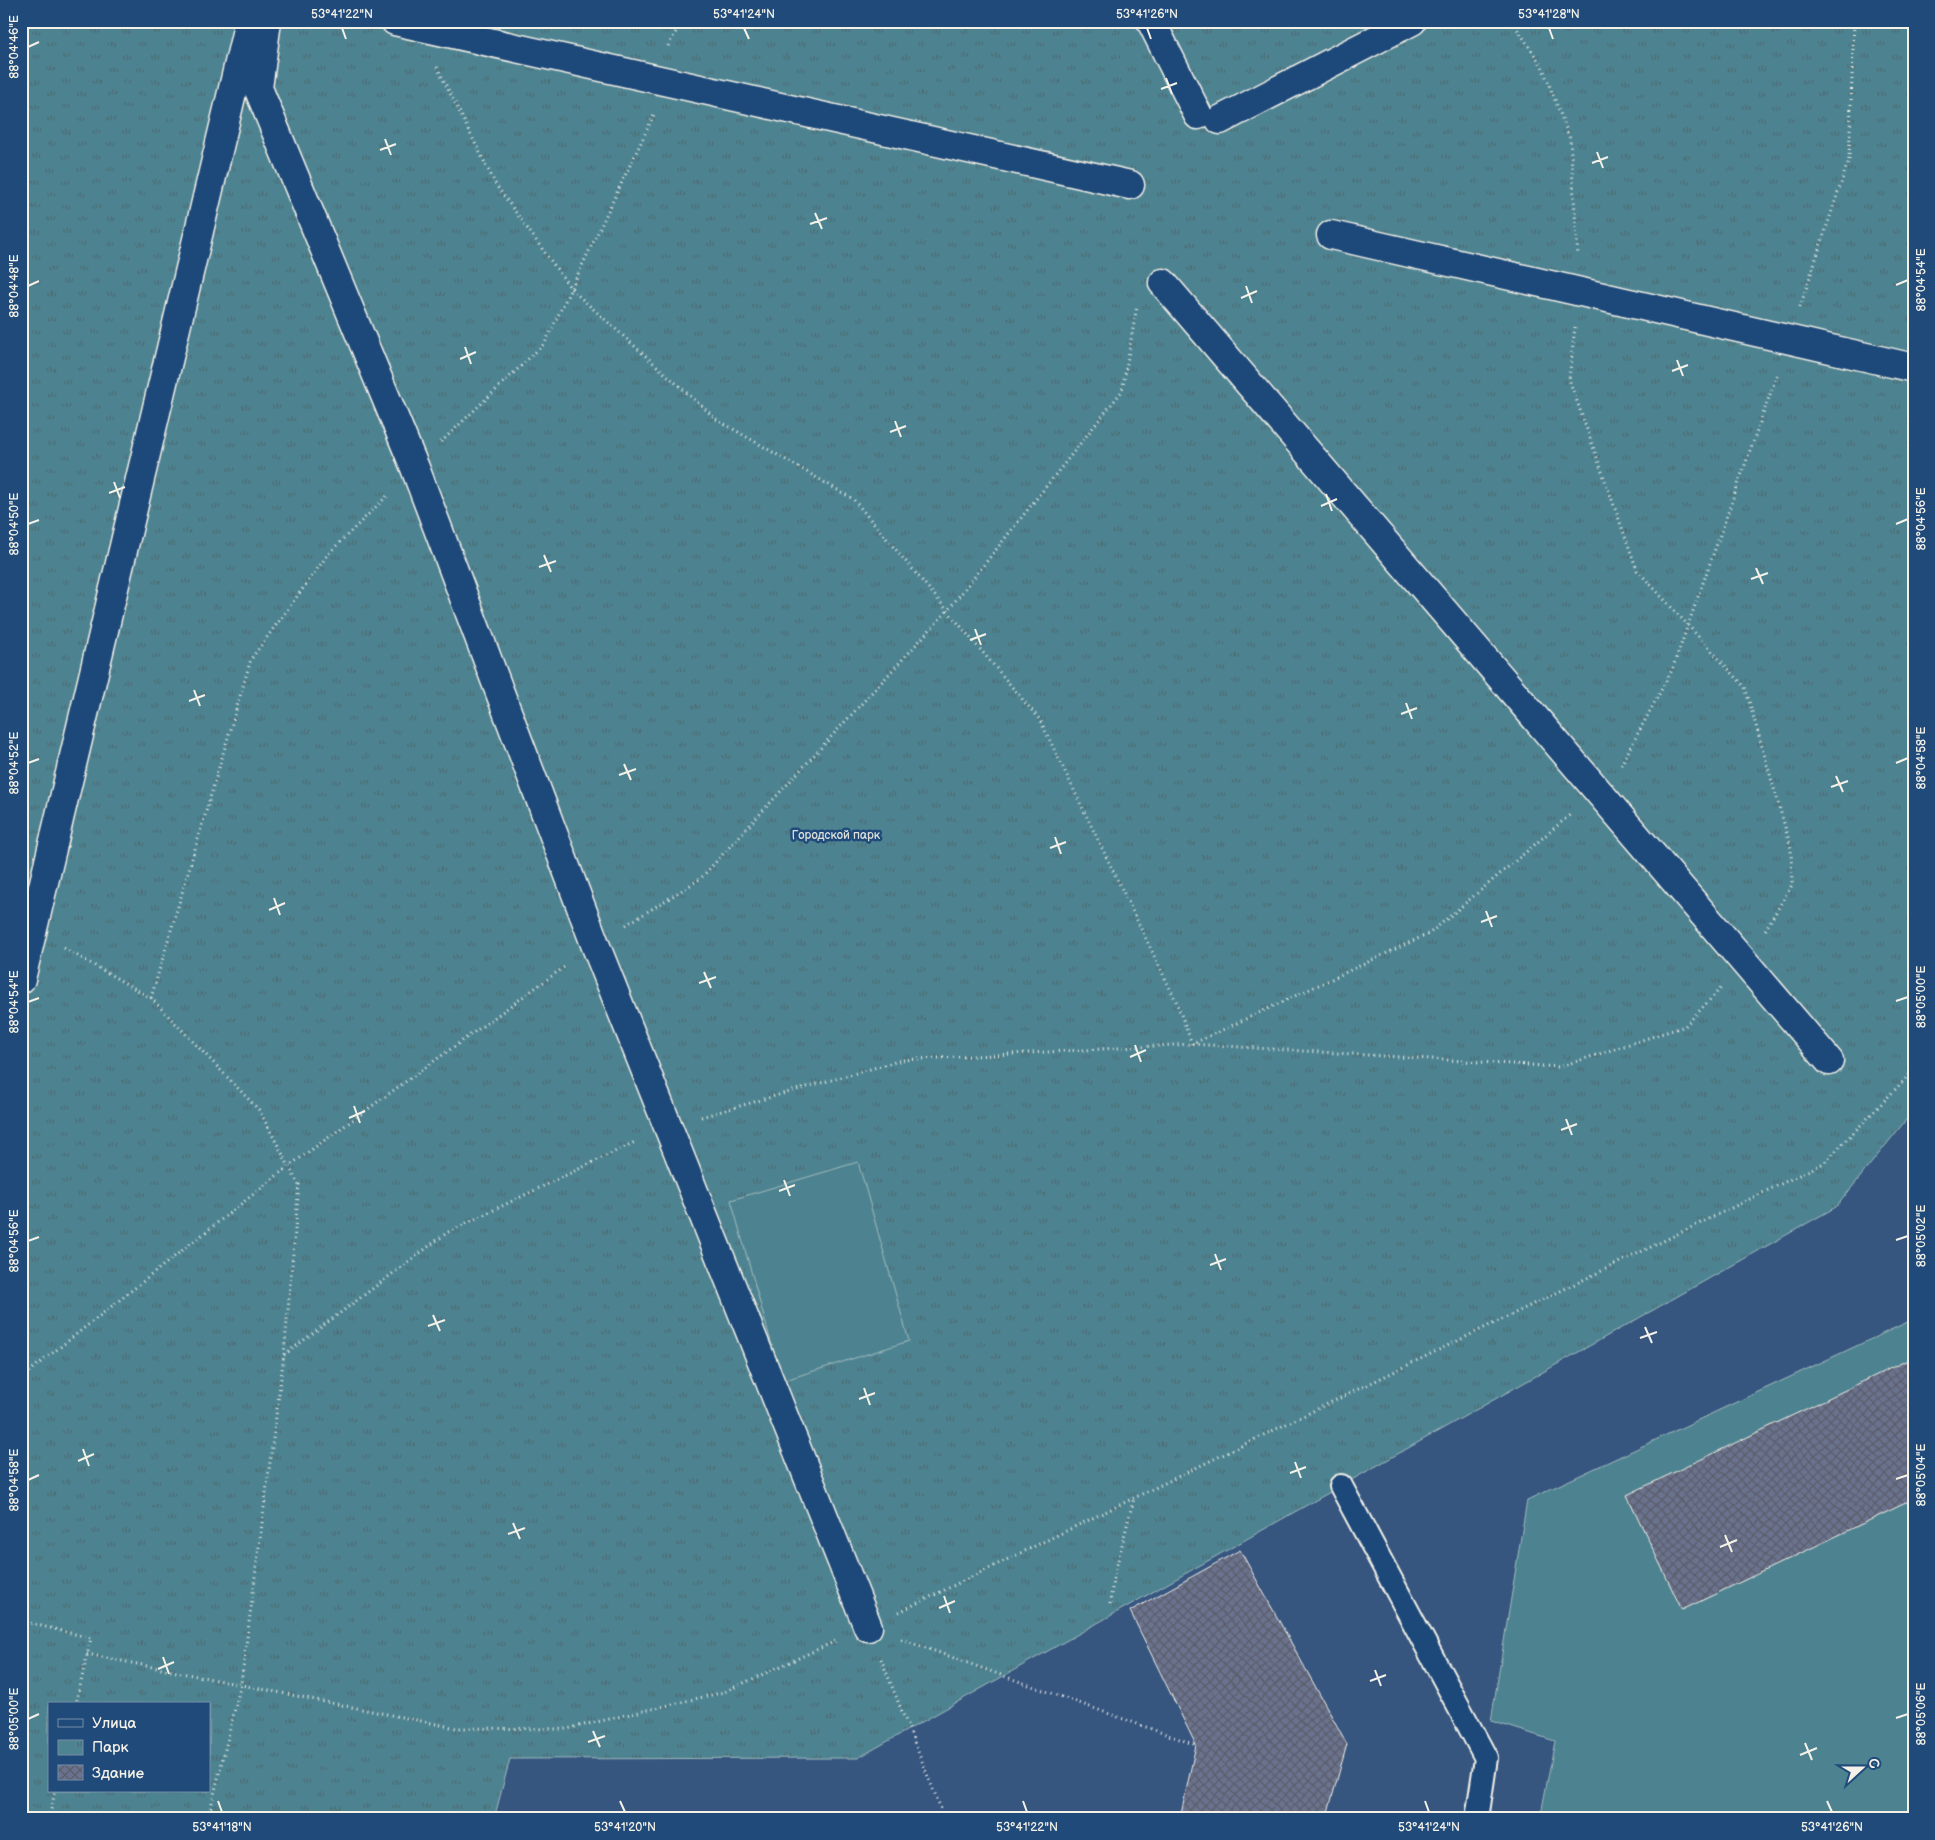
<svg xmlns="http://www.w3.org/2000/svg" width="1935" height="1840" font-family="'Balsamiq Sans',sans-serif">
<defs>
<pattern id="park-tufts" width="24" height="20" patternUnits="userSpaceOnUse" patternTransform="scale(1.25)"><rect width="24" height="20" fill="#4e8391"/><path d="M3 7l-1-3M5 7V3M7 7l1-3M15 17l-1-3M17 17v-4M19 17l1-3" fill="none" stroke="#4c6b73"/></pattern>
<pattern id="building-cross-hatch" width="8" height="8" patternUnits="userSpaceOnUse" patternTransform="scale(1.25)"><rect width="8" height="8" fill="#6b728e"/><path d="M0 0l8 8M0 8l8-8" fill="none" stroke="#5a5d6a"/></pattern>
</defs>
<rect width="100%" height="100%" fill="#365680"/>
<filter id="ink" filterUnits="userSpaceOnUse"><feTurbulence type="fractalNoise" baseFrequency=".02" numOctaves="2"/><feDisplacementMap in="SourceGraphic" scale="10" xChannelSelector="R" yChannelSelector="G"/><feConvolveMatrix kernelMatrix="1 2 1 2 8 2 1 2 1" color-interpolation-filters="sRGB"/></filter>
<g filter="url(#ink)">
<path fill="url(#park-tufts)" stroke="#a1babc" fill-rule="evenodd" d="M21 21H1914V1110L1836 1207 858 1758 510 1759 494 1819H21ZM49 1704H209V1791H49Z"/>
<g fill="#4e8391" stroke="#a1babc">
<path d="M858 1162 909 1341 782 1381 731 1200Z"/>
<path d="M1914 1319V1819H1540L1555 1741 1491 1721 1527 1500Z"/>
</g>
<g fill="url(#building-cross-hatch)" stroke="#f4f1e8">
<path d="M1914 1357V1499L1682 1610 1627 1495Z"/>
<path d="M1240 1550 1347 1744 1326 1819H1180L1196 1745 1130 1611Z"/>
</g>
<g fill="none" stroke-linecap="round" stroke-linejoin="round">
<g stroke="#f4f1e8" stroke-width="26">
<path id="lane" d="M1341 1486 1486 1758 1477 1819"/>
</g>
<g stroke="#f4f1e8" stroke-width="31">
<g id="street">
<path d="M267 21 258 88 415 468 595 944 868 1627"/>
<path d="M395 21 1130 185"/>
<path d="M1151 21 1198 115"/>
<path d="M1220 120 1412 21"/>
<path d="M1331 235 1914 368"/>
<path d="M1163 283 1829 1061"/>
<path d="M21 979 249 21"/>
</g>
</g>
<g stroke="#f4f1e8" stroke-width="3" stroke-dasharray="1 4" stroke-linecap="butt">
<path d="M1512 21 1542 66 1570 139 1578 256"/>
<path d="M668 46 682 21"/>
<path d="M437 67 496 185 572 290 716 419 853 499 1040 720 1176 1001 1192 1044 1430 933 1571 814"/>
<path d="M1800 307 1849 159 1854 21"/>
<path d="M1575 327 1569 379 1637 570 1745 687 1791 848 1792 885 1764 932"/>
<path d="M441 442 545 343 654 115"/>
<path d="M1621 765 1672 670 1778 372"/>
<path d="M626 925 700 879 948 610 1122 391 1137 306"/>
<path d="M64 948 151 998 259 1110 299 1185 284 1355 241 1684 208 1819"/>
<path d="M151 998 251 659 329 553 387 496"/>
<path d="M701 1117 902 1060 1192 1044 1559 1067 1685 1026 1721 988"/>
<path d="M284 1355 448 1232 637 1141"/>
<path d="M21 1378 289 1166 567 965"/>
<path d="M1110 1604 1113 1580 1134 1498"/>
<path d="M899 1612 1824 1163 1914 1070"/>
<path d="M21 1621 91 1638 76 1704"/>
<path d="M901 1639 1196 1745"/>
<path d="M87 1654 456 1728 567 1729 724 1692 836 1641"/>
<path d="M881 1659 945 1819"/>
<path d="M49 1819 55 1791"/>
</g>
<use href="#lane" stroke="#1f4a7a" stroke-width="22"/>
<use href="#street" stroke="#1f4a7a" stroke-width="28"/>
</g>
</g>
<path fill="none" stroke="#f4f1e8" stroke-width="2" d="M342 28 346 39M744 28 749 39M1147 28 1151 39M1549 28 1553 39M28 47 39 42M1166 78 1172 94M1161 89 1177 83M385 139 391 155M380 150 396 144M1597 152 1603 168M1592 163 1608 157M815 213 822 229M810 224 827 218M1896 285 1908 280M28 286 39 281M1246 286 1252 303M1241 298 1257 291M465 347 471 364M460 359 476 352M1677 360 1683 376M1672 371 1688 365M895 421 901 437M890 432 906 426M114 482 120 498M109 493 125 487M1326 494 1332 511M1321 506 1337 499M28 524 39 520M1896 524 1908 519M544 555 551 572M539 567 556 561M1756 568 1763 584M1751 579 1768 573M975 629 981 645M970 640 986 634M194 690 200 706M189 701 205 695M1406 703 1412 719M1401 714 1417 708M28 763 39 759M1896 763 1908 758M624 764 631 780M619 775 636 769M1836 776 1843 792M1831 787 1848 781M1055 837 1061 854M1050 848 1066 842M274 898 280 915M269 910 285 903M1486 911 1492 927M1481 922 1497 916M704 972 711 988M699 983 716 977M1896 1001 1908 997M28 1002 39 998M1135 1045 1141 1062M1130 1057 1146 1050M354 1106 360 1123M349 1118 365 1111M1566 1119 1572 1135M1561 1130 1577 1124M784 1180 790 1196M779 1191 795 1185M1896 1240 1908 1236M28 1241 39 1237M1215 1254 1221 1270M1210 1265 1226 1259M433 1315 440 1331M428 1326 445 1320M1645 1327 1652 1343M1640 1338 1657 1332M864 1388 870 1405M859 1399 875 1393M83 1449 89 1466M78 1461 94 1454M1295 1462 1301 1478M1290 1473 1306 1467M1896 1479 1908 1475M28 1480 39 1475M513 1523 520 1539M508 1534 525 1528M1725 1535 1732 1552M1720 1547 1737 1540M944 1596 950 1613M939 1608 955 1601M163 1657 169 1674M158 1669 174 1662M1375 1670 1381 1686M1370 1681 1386 1675M1896 1718 1908 1714M28 1719 39 1714M593 1731 600 1747M588 1742 605 1736M1805 1743 1812 1760M1800 1755 1817 1748M218 1801 222 1812M620 1801 625 1812M1023 1801 1027 1812M1425 1801 1429 1812M1827 1801 1832 1812"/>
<g text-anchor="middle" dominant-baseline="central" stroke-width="5" stroke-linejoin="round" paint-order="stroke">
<g font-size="12" fill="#dbe0db" stroke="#1f4a7a">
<text x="836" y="835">Городской парк</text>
</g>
</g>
<rect width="1935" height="1840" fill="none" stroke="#1f4a7a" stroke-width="55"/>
<rect x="48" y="1702" width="162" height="90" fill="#1f4a7a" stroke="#748da6"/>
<rect x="58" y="1719" width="25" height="8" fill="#1f4a7a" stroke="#748da6"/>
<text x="92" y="1728" font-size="15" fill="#f4f1e8">Улица</text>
<rect x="58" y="1740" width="25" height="15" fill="url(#park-tufts)" stroke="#748da6"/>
<text x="92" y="1752" font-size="15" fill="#f4f1e8">Парк</text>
<rect x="58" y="1765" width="25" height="15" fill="url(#building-cross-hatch)" stroke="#748da6"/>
<text x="92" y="1778" font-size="15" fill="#f4f1e8">Здание</text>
<g transform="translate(1862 1768) rotate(69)" stroke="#1f4a7a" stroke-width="4" paint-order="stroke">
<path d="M0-4L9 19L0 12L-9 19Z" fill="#f4f1e8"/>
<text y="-8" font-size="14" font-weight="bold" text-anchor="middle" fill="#f4f1e8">С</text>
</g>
<rect x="28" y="28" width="1880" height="1784" fill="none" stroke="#f4f1e8" stroke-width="2"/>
<g font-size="12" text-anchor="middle" fill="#f4f1e8">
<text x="342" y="18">53°41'22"N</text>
<text x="744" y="18">53°41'24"N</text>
<text x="1147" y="18">53°41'26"N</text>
<text x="1549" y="18">53°41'28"N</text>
<text transform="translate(14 47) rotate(-90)" y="4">88°04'46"E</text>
<text transform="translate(1921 280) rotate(-90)" y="4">88°04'54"E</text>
<text transform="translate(14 286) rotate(-90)" y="4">88°04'48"E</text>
<text transform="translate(1921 519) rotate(-90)" y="4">88°04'56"E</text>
<text transform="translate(14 524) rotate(-90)" y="4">88°04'50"E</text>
<text transform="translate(1921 758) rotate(-90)" y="4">88°04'58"E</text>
<text transform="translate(14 763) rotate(-90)" y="4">88°04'52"E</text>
<text transform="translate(1921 997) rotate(-90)" y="4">88°05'00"E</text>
<text transform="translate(14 1002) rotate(-90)" y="4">88°04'54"E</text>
<text transform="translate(1921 1236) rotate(-90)" y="4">88°05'02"E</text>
<text transform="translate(14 1241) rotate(-90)" y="4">88°04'56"E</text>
<text transform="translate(1921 1475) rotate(-90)" y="4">88°05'04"E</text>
<text transform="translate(14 1480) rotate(-90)" y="4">88°04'58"E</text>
<text transform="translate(1921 1714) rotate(-90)" y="4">88°05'06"E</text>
<text transform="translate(14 1719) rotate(-90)" y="4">88°05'00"E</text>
<text x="222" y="1831">53°41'18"N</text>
<text x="625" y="1831">53°41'20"N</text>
<text x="1027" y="1831">53°41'22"N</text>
<text x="1429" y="1831">53°41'24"N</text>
<text x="1832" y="1831">53°41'26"N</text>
</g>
</svg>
